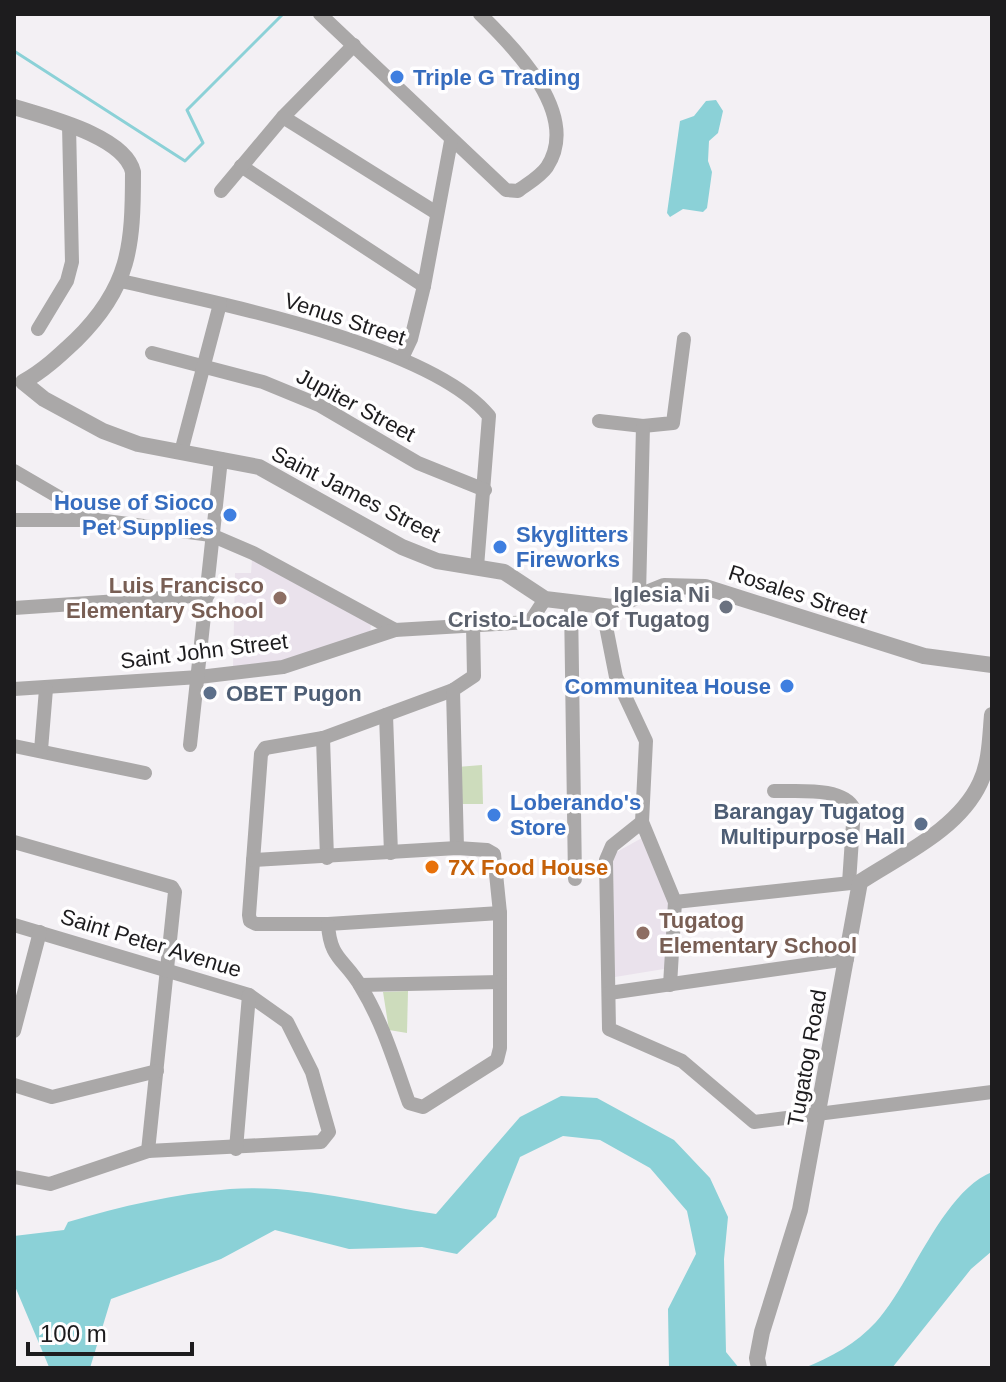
<svg xmlns="http://www.w3.org/2000/svg" width="1006" height="1382" font-family="Helvetica,sans-serif">
<rect width="100%" height="100%" fill="#f3f0f4"/>
<g fill="#eae2ec">
<path d="M252 559 371 623 370 637 294 660 233 667 235 573H251Z"/>
<path d="M651 833 673 898 670 968 615 977 613 854Z"/>
</g>
<g fill="#cddcbc">
<path d="M482 765 483 804H456L457 767Z"/>
<path d="M408 991 407 1033 389 1030 383 992Z"/>
</g>
<g fill="#8bd1d7">
<path d="M716 100 723 111 718 133 709 141 708 161 712 172 707 208 703 212 683 209 670 217 667 213 680 121 694 116 706 101Z"/>
<path d="M561 1096 597 1098 674 1140 710 1178 728 1217 724 1259 726 1352 739 1368H669L668 1309 696 1254 687 1211 650 1168 600 1140 563 1136 520 1157 496 1217 457 1254 422 1247 349 1249 275 1230 221 1259 111 1299 90 1368 49 1367 14 1284V1236L64 1230 68 1222C122 1206 174 1194 230 1189 297 1184 370 1204 436 1214L520 1117Z"/>
<path d="M992 1172V1251L971 1269 892 1368H804C830 1358 857 1343 876 1322 912 1282 942 1192 992 1172Z"/>
</g>
<g fill="none" stroke-linecap="round" stroke-linejoin="round">
<path stroke="#8bd1d7" stroke-width="3" d="M14 51 185 161 203 143 187 110 283 14"/>
<g stroke="#aaa8a8" stroke-width="14">
<path d="M320 14 506 190 518 191C527 184 540 177 547 167 581 115 516 49 480 14"/>
<path d="M283 117 435 212"/>
<path d="M241 166 424 286"/>
<path d="M221 191 283 117 354 45"/>
<path d="M121 281C212 302 431 344 489 416L477 567"/>
<path d="M38 329 67 281 72 262 69 125"/>
<path d="M152 353 263 382 319 405 418 463 485 490"/>
<path d="M402 358 411 339 424 286 451 141"/>
<path d="M599 421 643 426 673 423 684 339"/>
<path d="M181 452 220 304"/>
<path d="M14 471 98 520"/>
<path d="M14 520H98L211 535 253 553 395 630 530 622 545 599"/>
<path d="M639 595 643 426"/>
<path d="M571 603 575 879"/>
<path d="M602 606 616 677 646 741 642 822 612 846 606 860 609 1029 682 1061 754 1122 992 1092"/>
<path d="M14 608 208 595"/>
<path d="M473 624 474 676 453 690 323 738 265 748 261 754 249 915 250 921 256 924H328L500 913"/>
<path d="M14 689 199 677 283 667 395 630"/>
<path d="M453 690 457 848"/>
<path d="M386 715 391 853"/>
<path d="M323 738 327 858"/>
<path d="M190 745 221 459"/>
<path d="M14 746 145 773"/>
<path d="M41 750 46 689"/>
<path d="M774 791C796 792 843 786 854 809L849 883"/>
<path d="M642 822 675 902 670 985"/>
<path d="M14 842 172 887 175 892 148 1151"/>
<path d="M253 860 457 848 487 850 494 854 500 913V1048L497 1060 423 1107 409 1103C395 1064 383 1023 361 987 345 959 330 960 328 924"/>
<path d="M675 902 860 882"/>
<path d="M14 925 249 995 287 1022 312 1072 329 1132 321 1142 148 1151 50 1184 14 1177"/>
<path d="M360 985 500 982"/>
<path d="M609 993 847 959"/>
<path d="M14 1031 40 932"/>
<path d="M14 1085 52 1097 157 1071"/>
<path d="M236 1149 249 995"/>
</g>
<g stroke="#aaa8a8" stroke-width="16">
<path d="M14 107C46 117 125 136 133 172 133 246 130 287 76 340 59 356 43 371 23 382L44 399 103 431 138 444 259 467 402 547 437 561 504 572 545 599 612 607 664 586 705 587 924 656 992 665"/>
<path d="M759 1368 757 1358 762 1332 800 1210 860 882C901 855 958 830 980 783 990 762 990 737 992 715"/>
</g>
</g>
<g fill="#3f7fe0" stroke="#fffeff" stroke-width="3">
<circle cx="397" cy="77" r="8"/>
<circle cx="230" cy="515" r="8"/>
<circle cx="500" cy="547" r="8"/>
<circle cx="787" cy="686" r="8"/>
<circle cx="494" cy="815" r="8"/>
</g>
<g fill="#8d6e63" stroke="#fffeff" stroke-width="3">
<circle cx="280" cy="598" r="8"/>
<circle cx="643" cy="933" r="8"/>
</g>
<circle fill="#6b7280" stroke="#fffeff" stroke-width="3" cx="726" cy="607" r="8"/>
<g fill="#5c6f8a" stroke="#fffeff" stroke-width="3">
<circle cx="210" cy="693" r="8"/>
<circle cx="921" cy="824" r="8"/>
</g>
<circle fill="#e8710a" stroke="#fffeff" stroke-width="3" cx="432" cy="867" r="8"/>
<g text-anchor="middle" dominant-baseline="central" stroke-width="7" stroke-linejoin="round" paint-order="stroke">
<g font-size="22" font-weight="bold" fill="#366cbe" stroke="#fffeff" text-anchor="start">
<text x="413" y="77">Triple G Trading</text>
<text x="214" y="502" text-anchor="end">House of Sioco<tspan x="214" dy="25">Pet Supplies</tspan></text>
<text x="516" y="534">Skyglitters<tspan x="516" dy="25">Fireworks</tspan></text>
<text x="771" y="686" text-anchor="end">Communitea House</text>
<text x="510" y="802">Loberando's<tspan x="510" dy="25">Store</tspan></text>
</g>
<g font-size="22" fill="#1d1c1e" stroke="#fffeff">
<text transform="translate(345 319) rotate(18)">Venus Street</text>
<text transform="translate(356 405) rotate(28)">Jupiter Street</text>
<text transform="translate(356 494) rotate(27)">Saint James Street</text>
<text transform="translate(798 594) rotate(18)">Rosales Street</text>
<text transform="translate(204 651) rotate(-7)">Saint John Street</text>
<text transform="translate(151 943) rotate(17)">Saint Peter Avenue</text>
<text transform="translate(807 1058) rotate(-80)">Tugatog Road</text>
</g>
<g font-size="22" font-weight="bold" fill="#785e54" stroke="#fffeff" text-anchor="end">
<text x="264" y="585">Luis Francisco<tspan x="264" dy="25">Elementary School</tspan></text>
<text x="659" y="920" text-anchor="start">Tugatog<tspan x="659" dy="25">Elementary School</tspan></text>
</g>
<g font-size="22" font-weight="bold" fill="#5b616d" stroke="#fffeff" text-anchor="end">
<text x="710" y="594">Iglesia Ni<tspan x="710" dy="25">Cristo-Locale Of Tugatog</tspan></text>
</g>
<g font-size="22" font-weight="bold" fill="#4e5e75" stroke="#fffeff" text-anchor="start">
<text x="226" y="693">OBET Pugon</text>
<text x="905" y="811" text-anchor="end">Barangay Tugatog<tspan x="905" dy="25">Multipurpose Hall</tspan></text>
</g>
<g font-size="22" font-weight="bold" fill="#c56008" stroke="#fffeff" text-anchor="start">
<text x="448" y="867">7X Food House</text>
</g>
</g>
<rect width="1006" height="1382" fill="none" stroke="#1d1c1e" stroke-width="32"/>
<path d="M28 1342v12h164v-12" fill="none" stroke="#1d1c1e" stroke-width="4"/>
<text x="40" y="1342" font-size="24" fill="#1d1c1e" stroke="#fffeff" stroke-width="6" paint-order="stroke">100 m</text>
</svg>
